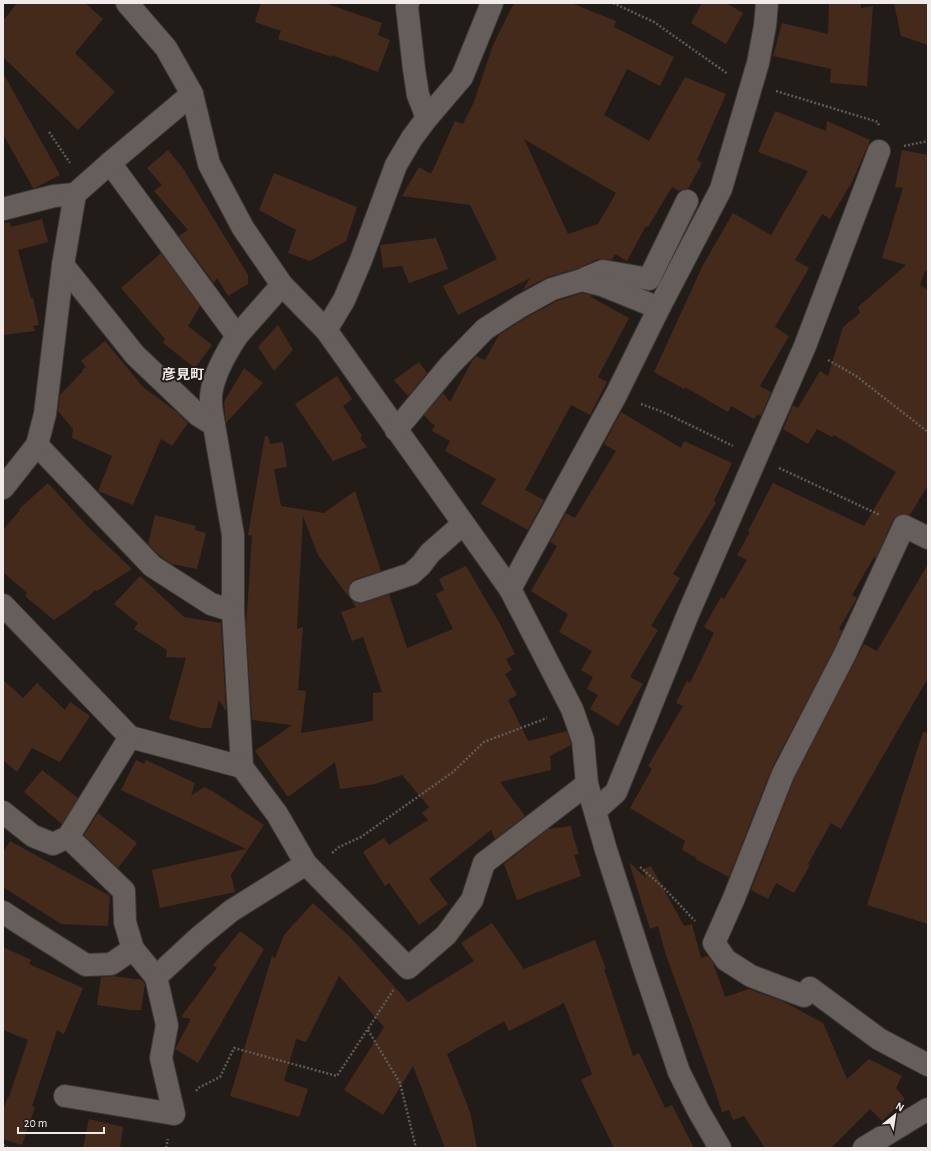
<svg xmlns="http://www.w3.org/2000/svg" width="931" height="1151" font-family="'Alegreya Sans','Noto Sans JP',sans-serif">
<rect width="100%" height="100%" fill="#221c18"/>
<g fill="#442a1b" fill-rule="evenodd">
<path d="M17 3H85L103 19 75 53 115 92 78 130 3 57V21Z"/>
<path d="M261 3H325L382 23 378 35 390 40 378 72 332 55V57L278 39 281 31 255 22Z"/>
<path d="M514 3H571L616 21 614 27 674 57 660 86 627 69 604 115 649 141 685 77 726 94 697 160 702 163 688 189 679 191 672 187 648 227 646 226 627 261 615 254 612 260 598 259 579 268 548 277 523 290 530 278 458 315 443 286 497 259 470 205 402 196 419 167 431 174 455 121 463 124 474 102 493 45ZM524 139 616 193 598 224 568 234Z"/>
<path d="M702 3H726L743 13 726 44 691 23Z"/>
<path d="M829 3H861V8L873 6 867 86 830 83 831 69 773 56 782 23 828 34Z"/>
<path d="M894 3H928V45L901 36Z"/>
<path d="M3 73 60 175 35 188H33L3 134Z"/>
<path d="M775 111 826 131 827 121 870 140 853 180 830 219 822 214 795 260 809 268 775 327 789 336 760 386 771 392 761 416 758 414 754 419 731 406 728 412 685 387 684 389 654 372 703 265 733 213 771 235 808 171 758 152Z"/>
<path d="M168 150 182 167 248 275V284L228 296 217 278 214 283 179 236 188 230 154 191 162 185 147 168Z"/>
<path d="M902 150 928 155V272L925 271 920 285 928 290V485L910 515 903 514 897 516 893 520 876 558 874 557 852 595 857 598 839 629 842 631 834 649 772 768 729 877 695 859 697 858 682 850 685 841 630 808 652 769 648 766 683 706 676 703 687 681 690 683 714 633 704 627 721 597 724 599 747 560 737 555 750 532 748 531 773 483 864 526 896 472 834 435 832 437 817 429 808 444 783 429 793 405 798 408 820 371 828 376 843 327 860 313 858 307 906 265 882 258 903 188 895 187Z"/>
<path d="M274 173 357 207 346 241 310 261 288 253 296 230 259 210Z"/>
<path d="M42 219 48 242 18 250 31 298H33L39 325 33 326 35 331 3 335V223L10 222 11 227Z"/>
<path d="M436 238 448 269 409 283 402 266 383 268 380 245Z"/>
<path d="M161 253 200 306 188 326 212 345 195 368 163 343 165 339 121 288Z"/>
<path d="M582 293 591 295V297L629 318 598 377 607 382 590 415 571 405 525 490 544 500 528 530 481 504 496 479 445 451 450 441 432 431 435 425 431 423 424 415 443 393 450 402 472 361 476 356 485 360 499 335 527 317 557 301Z"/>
<path d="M278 325 293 350 274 371 258 347Z"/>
<path d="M105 341 143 387 178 413 188 423 172 446 161 439 133 505 98 491 112 456 72 438 73 429 58 411 60 395 83 371 82 370 86 367 81 361Z"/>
<path d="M419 362 427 373 408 396 394 380Z"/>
<path d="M244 368 263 383 226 423 224 402Z"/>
<path d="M337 376 352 399 343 406 362 436 360 438 367 447 333 461 295 404Z"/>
<path d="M621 412 681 448 684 441 732 463 714 501 716 503 673 574 680 578 651 626 658 630 630 677 643 684 618 726 590 709 598 695 587 689 593 677 581 670 592 651 559 632 568 614 531 591 557 546 550 542 566 513 575 518 616 451 604 444Z"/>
<path d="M265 436H268L270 444 283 442 287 467 274 469 281 506 324 513 355 491 381 571 356 579 351 582 348 589V595L351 600 357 603H364L389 594 407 648 453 629 436 594 444 590 439 579 466 566 500 624 515 654 506 659 512 670 505 674 517 695 508 700 528 741 567 731 571 743V745L550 756 551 770 500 782 525 816 495 839 491 830 429 879 448 904 419 925 389 883 385 886 363 852 384 838 389 845 428 820 422 813 429 807 402 775 375 784 340 789 335 762 288 797 255 751 292 725 252 720 246 627 252 536 248 535ZM303 516 318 555 356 607 341 612 352 641 363 637 382 692 373 693V721L301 733 306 691 298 690 303 627 297 629Z"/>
<path d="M48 483 88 527 132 569 97 591 95 590 89 596 54 620 25 596 27 593 3 572V530L20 510 19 509Z"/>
<path d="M155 515 196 526 195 530 206 533 197 569 172 564 160 556 148 544Z"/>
<path d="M928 564V678L841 829 831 823 808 864 810 865 794 893 776 883 768 899 751 890 794 779 864 644 877 651Z"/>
<path d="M140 576 184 617 221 623 226 711 219 700 211 728H201L169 719 186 658 166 657 167 650 134 629 138 623 114 604Z"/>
<path d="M3 680 23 698 37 683 65 710 70 702 90 716 60 762 32 748 17 772 3 760Z"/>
<path d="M923 732 928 733V924L867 905Z"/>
<path d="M136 760 144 764 146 760 195 783 191 796 204 787 214 792 264 825 231 875 235 892 160 908 152 870 246 849 121 790Z"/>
<path d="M42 770 78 798 62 824 24 792Z"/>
<path d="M98 813 137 843 118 868 84 835Z"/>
<path d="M571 826 574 839 579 854 574 855 581 876 517 900 504 864 548 829Z"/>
<path d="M10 841 110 896 108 926 61 924 3 887V853Z"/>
<path d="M629 862 646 878 643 869 651 866 684 926 692 924 701 958 708 956 713 963 725 997 749 989 782 1001 823 1023 847 1079 869 1059 902 1076 896 1088 905 1099 882 1121 870 1109 831 1148H765L744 1116 733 1120 729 1110 722 1112 715 1090 665 952 658 926 650 929Z"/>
<path d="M313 903 350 937 408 1002 474 961 461 943 492 923 524 969 595 940 606 969H604L633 1056 639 1053 665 1108 672 1105 694 1148H614L581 1080 592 1074 564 1003 509 1031 504 1021 447 1054 470 1112 477 1148H445L413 1066 383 1115 344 1090 384 1027 339 976 306 1042 296 1039 284 1081 308 1089 299 1117 230 1096 272 956 275 958 284 935Z"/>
<path d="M240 931 264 949 198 1063 175 1049 191 1019 181 1017 217 968 213 965Z"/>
<path d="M3 947 31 960 29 964 83 988 64 1034 57 1030 32 1106 35 1107 22 1145 3 1139V1110L8 1097H9L28 1040 3 1030Z"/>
<path d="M113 976 142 980 145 984 141 1010H131L97 1005 101 977Z"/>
<path d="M89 1119 123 1127 120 1148H83Z"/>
</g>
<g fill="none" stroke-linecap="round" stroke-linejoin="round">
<g stroke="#3d3836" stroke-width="24">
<g id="minor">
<path d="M127 3 166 48 192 94 209 164 243 228 282 285 326 330 510 589 572 709 583 740 587 784 606 850 642 962 679 1072 698 1110 720 1148"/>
<path d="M408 3 407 7 414 69 418 95 427 118"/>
<path d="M110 163 237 336C226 353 209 382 211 403 211 410 213 418 214 425"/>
<path d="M3 209 54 196 75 194"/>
<path d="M63 265 135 355 198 415 214 425 233 535V611L242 767 277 814 306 864 408 968 446 935 472 900 484 863 587 784"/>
<path d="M586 278 603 271 649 279 687 201"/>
<path d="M326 330 344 300 361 260 396 165 412 138 427 118 462 77 492 3"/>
<path d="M237 336 282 285"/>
<path d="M396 430 450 365 485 329 521 306 552 289 582 280 602 285 659 308"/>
<path d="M37 445 152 566 211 604 233 611"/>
<path d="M3 488 37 445 45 414 63 265 75 194 110 163 192 94"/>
<path d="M928 538 904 526 845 654 783 774 734 898 714 943 726 960 751 976 804 996 810 988 879 1039 928 1065"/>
<path d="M510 589 616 395 659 308 721 189 758 63 765 26 767 3"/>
<path d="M360 591 411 574 421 565 430 553 463 524"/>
<path d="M3 605 130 737 242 767"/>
<path d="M595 811 616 792 688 614 805 346 879 151"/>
<path d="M3 812 33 836 53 844 68 837 130 737"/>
<path d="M68 837 124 891 125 922 133 949"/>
<path d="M3 912 21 924 86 965 111 964 133 949 156 977 198 938 231 911 306 864"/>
<path d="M65 1096 174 1114 161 1058 167 1025 156 977"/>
<path d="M864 1148 928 1109"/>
</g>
</g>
<g stroke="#605a57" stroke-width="2.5" stroke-dasharray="2 2" stroke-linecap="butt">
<path d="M613 3 654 22 728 74"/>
<path d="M776 91 878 122 879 126"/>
<path d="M49 132 70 163"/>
<path d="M904 146 928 141"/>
<path d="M828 360 856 376 928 432"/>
<path d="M641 404 663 412 733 446"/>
<path d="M779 468 880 515"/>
<path d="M332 853 339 847 361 837 453 772 484 742 547 718"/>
<path d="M640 867 664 888 695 921"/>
<path d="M368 1030 400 1083 416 1148"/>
<path d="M196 1091 198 1088 220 1077 234 1048 337 1076 394 989"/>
<path d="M3 1145 8 1148"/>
<path d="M166 1148 168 1139"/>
</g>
<use href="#minor" stroke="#665e5a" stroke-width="22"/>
</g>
<g text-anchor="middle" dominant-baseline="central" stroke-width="4" stroke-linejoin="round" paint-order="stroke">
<g font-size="14" font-weight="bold" fill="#f0ebe9" stroke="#221c18">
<text x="183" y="375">彦見町</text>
</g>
</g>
<rect width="931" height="1151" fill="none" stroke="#f0ebe9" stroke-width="8"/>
<g transform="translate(895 1115) rotate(30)" stroke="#221c18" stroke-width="3" paint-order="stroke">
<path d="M0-3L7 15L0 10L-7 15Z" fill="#f0ebe9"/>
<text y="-6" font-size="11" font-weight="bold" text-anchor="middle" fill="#f0ebe9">N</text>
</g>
<path d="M18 1127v6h86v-6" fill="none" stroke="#f0ebe9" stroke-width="2"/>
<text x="24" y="1127" font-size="12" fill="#f0ebe9" stroke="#221c18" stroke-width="3" paint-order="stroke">20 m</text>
</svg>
